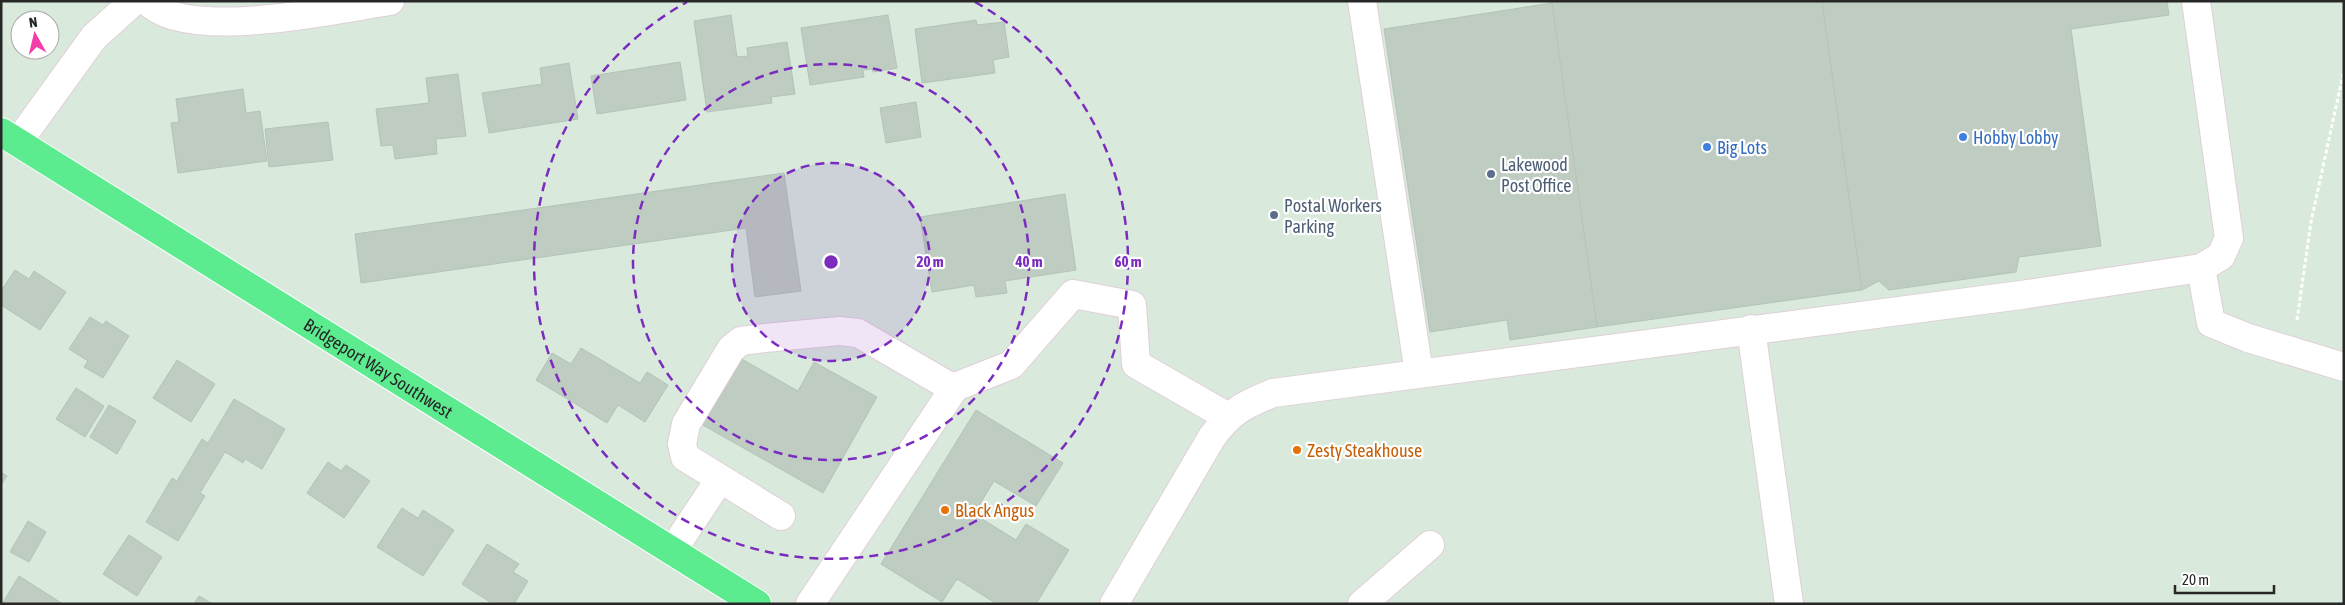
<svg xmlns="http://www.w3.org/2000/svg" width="2345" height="605" font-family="'Asap Condensed',sans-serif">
<rect width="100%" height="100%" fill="#d9eadc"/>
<g fill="#bfccc1" stroke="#b3c4b7">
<path d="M1551 1H1822L1862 290 1597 327Z"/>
<path d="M1822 1H2167L2169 15 2071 29 2101 246 2019 257 2016 272 1889 290 1879 281 1862 290Z"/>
<path d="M1552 3 1597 327 1510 340 1507 320 1430 332 1384 29Z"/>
<path d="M731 15 737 57 748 56 747 48 787 42 795 94 771 97 772 103 707 112 694 21Z"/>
<path d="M888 15 897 68 873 72 872 69 863 70 864 77 810 85 801 28Z"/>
<path d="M976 20 977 25 1004 22 1009 57 993 60 995 73 922 83 915 29Z"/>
<path d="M680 62 686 100 597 114 591 76Z"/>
<path d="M569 63 578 119 489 133 482 93 542 84 540 68Z"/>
<path d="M458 74 466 136 436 139 437 154 395 159 393 145 381 146 376 109 429 103 426 78Z"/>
<path d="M243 89 246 113 260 111 267 161 178 173 171 123 179 122 176 99Z"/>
<path d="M916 102 921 137 886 143 880 108Z"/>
<path d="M328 122 333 160 269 167 265 129Z"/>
<path d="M784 173 801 291 755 297 746 228 361 283 355 234Z"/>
<path d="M1065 194 1076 270 1005 281 1007 293 976 297 974 285 932 292 920 217Z"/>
<path d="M15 270 29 279 34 271 66 292 40 330 1 305V291Z"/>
<path d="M90 317 103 325 106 321 129 336 103 378 84 367 88 361 69 349Z"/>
<path d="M581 348 640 383 647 372 668 385 645 422 618 405 607 423 536 380 552 353 571 364Z"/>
<path d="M738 357 798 391 814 362 877 397 823 493 701 424Z"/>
<path d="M177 360 215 384 191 422 153 398Z"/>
<path d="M76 388 104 406 85 437 56 419Z"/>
<path d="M234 399 285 429 262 469 245 459 243 463 225 452 200 493 205 496 178 541 146 522 172 478 177 481 202 439 208 443Z"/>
<path d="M109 405 136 421 117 454 90 437Z"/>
<path d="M976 410 1063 463 1036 506 994 481 974 514 1016 540 1026 524 1069 550 1036 604H997L957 579 942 602 881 564Z"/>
<path d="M328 462 341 471 346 465 370 481 344 518 307 493Z"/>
<path d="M1 472 7 476 1 485Z"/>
<path d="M402 508 418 518 423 510 454 530 423 576 377 547Z"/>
<path d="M28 521 46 532 29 562 10 552Z"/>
<path d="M129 535 162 557 137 596 103 574Z"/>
<path d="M487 544 519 564 513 572 528 581 514 604H493L462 584Z"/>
<path d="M19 576 63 604H2Z"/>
<path d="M199 596 213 604H194Z"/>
</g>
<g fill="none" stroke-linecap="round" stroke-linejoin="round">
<g stroke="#e0ced9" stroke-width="30">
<g id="minor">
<path d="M147 1C186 43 336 9 390 1"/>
<path d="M1362 1 1419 373"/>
<path d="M18 142 94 37 134 1"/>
<path d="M2201 268 2211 323 2248 338 2344 367"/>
<path d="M1751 329 1789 604"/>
<path d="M781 516 685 457 682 444 686 424 731 349 741 341 765 338 839 331 858 333 954 389"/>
<path d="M672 551 720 479"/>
<path d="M810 604 955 387 1011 365 1073 294 1132 305 1136 364 1228 417"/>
<path d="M1114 604 1212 437C1231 411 1244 405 1273 393L2021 295 2201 268 2221 256 2229 238 2196 1"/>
<path d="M1362 604 1430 545"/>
</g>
</g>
<g stroke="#fff" stroke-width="30">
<g id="major">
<path id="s1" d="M1 132 757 604"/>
</g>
</g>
<path stroke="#fff" stroke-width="3" stroke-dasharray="4 2.5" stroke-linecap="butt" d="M2297 320 2311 222 2344 70"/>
<use href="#minor" stroke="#fff" stroke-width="28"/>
<use href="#major" stroke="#5deb90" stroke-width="28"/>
</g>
<circle cx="831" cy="262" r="99" fill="#7b2cbf" fill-opacity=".12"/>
<g fill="none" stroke="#7b2cbf" stroke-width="2.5" stroke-dasharray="9 6">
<circle cx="831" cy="262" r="99"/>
<circle cx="831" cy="262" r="198"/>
<path d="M975 2A297 297 0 1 1 687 2"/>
</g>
<g fill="#3f7fe0" stroke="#fff" stroke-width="2">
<circle cx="1963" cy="137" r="5"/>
<circle cx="1707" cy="147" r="5"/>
</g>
<g fill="#5c6f8a" stroke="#fff" stroke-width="2">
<circle cx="1491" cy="174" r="5"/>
<circle cx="1274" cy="215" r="5"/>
</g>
<g fill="#e8710a" stroke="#fff" stroke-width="2">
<circle cx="1297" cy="450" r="5"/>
<circle cx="945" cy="510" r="5"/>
</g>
<g text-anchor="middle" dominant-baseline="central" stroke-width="4.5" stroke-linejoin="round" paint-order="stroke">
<g font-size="18" fill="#366cbe" stroke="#fff" text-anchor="start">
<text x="1973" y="137">Hobby Lobby</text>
<text x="1717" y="147">Big Lots</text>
</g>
<g font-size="18" fill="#4e5e75" stroke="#fff" text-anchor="start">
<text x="1501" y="164">Lakewood<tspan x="1501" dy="21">Post Office</tspan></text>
<text x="1284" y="205">Postal Workers<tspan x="1284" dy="21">Parking</tspan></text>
</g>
<g font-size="18" fill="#272727" stroke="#fff">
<text stroke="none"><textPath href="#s1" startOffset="445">Bridgeport Way Southwest</textPath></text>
</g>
<g font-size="18" fill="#c56008" stroke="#fff" text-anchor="start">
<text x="1307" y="450">Zesty Steakhouse</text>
<text x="955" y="510">Black Angus</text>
</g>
</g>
<circle cx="831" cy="262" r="8" fill="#7b2cbf" stroke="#fff" stroke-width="2.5"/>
<g font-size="15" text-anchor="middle" font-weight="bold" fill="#7b2cbf" stroke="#fff" stroke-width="4.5" stroke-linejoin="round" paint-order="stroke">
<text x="930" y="267">20 m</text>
<text x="1029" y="267">40 m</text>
<text x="1128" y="267">60 m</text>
</g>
<rect width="2345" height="605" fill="none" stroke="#272727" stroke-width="5"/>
<g transform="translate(35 35) rotate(352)"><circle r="24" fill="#ffffff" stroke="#a9a9a9"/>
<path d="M0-4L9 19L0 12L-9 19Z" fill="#f33da9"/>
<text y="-8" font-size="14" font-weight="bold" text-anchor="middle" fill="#272727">N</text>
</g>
<path d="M2175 585v8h99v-8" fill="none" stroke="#272727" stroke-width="2.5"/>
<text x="2182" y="585" font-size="15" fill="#272727" stroke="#ffffff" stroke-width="4" paint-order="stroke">20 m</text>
</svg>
